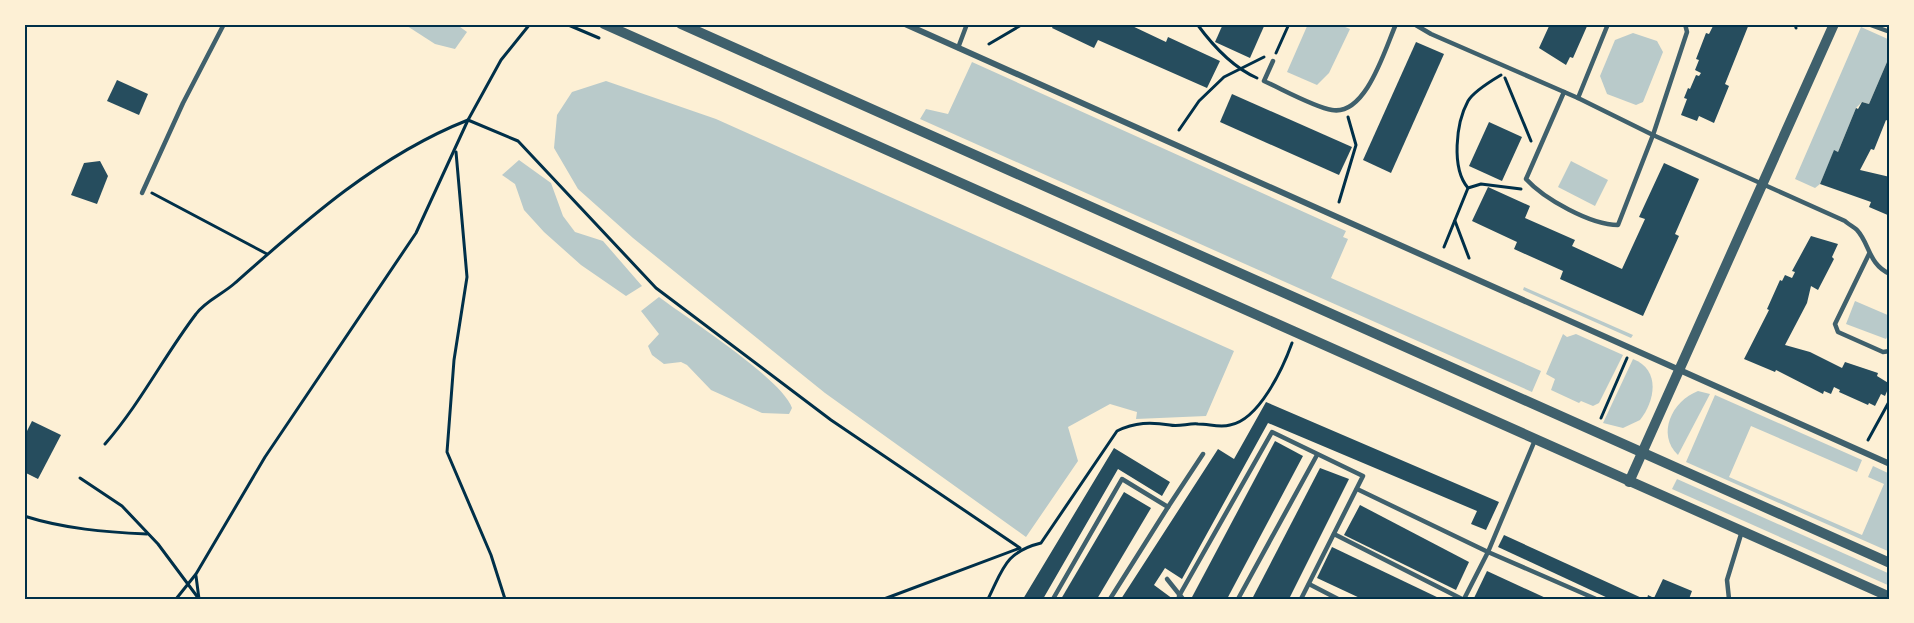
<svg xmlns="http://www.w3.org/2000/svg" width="1914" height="623" font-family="'PT Sans',sans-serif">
<rect width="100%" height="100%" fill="#fdf0d5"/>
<g fill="#b9caca">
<path d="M404 24H456L467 32 455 49 435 44Z"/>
<path d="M1308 24H1338L1350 29 1329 73 1317 85 1287 72Z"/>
<path d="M1861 27 1890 40V63L1887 62 1869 104 1862 102 1856 108 1838 152 1834 151 1820 184 1815 188 1795 179Z"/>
<path d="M1633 33 1657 41 1663 52 1643 102 1636 105 1607 94 1600 76 1615 40Z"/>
<path d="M972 62 1346 231 1343 237 1348 239 1331 278 1541 371 1532 392 920 119 926 109 948 114Z"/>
<path d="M606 81 716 119 1234 351 1206 416 1136 419 1137 412 1110 404 1068 427 1078 461 1026 537 825 393 633 238 578 189 554 148 557 115 572 92Z"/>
<path d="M519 160 551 183 563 216 575 232 603 241 642 286 626 296 581 265 544 232 524 210 515 184 502 175Z"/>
<path d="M1571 161 1608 180 1595 206 1558 187Z"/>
<path d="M1524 287 1633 335 1631 338 1523 290Z"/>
<path d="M659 297C688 319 782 379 792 408L789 414 762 413 711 390 687 365 681 362 664 364 652 355 648 346 659 334 641 311Z"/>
<path d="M1855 301 1890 316V332L1886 339 1846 324Z"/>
<path d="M1563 334 1567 337 1576 334 1623 355 1599 403 1593 406 1581 401 1579 403 1551 390 1555 379 1546 374Z"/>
<path d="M1633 359C1661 370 1655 401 1640 420L1623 428 1603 423Z"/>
<path d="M1698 391 1710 394 1678 455C1656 434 1672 401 1698 391Z"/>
<path d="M1715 395 1862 460 1857 472 1751 426 1729 477 1862 535 1884 484 1868 477 1873 466 1890 474V552L1686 462Z"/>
<path d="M1677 479 1890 574V586L1672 489Z"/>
</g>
<g fill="#264d5e">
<path d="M1054 24H1128L1166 42 1168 37 1220 61 1207 88 1098 40 1094 48 1052 28Z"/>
<path d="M1223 24H1265L1250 58 1215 42Z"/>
<path d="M1550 24H1588L1573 58 1570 57 1566 65 1539 48Z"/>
<path d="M1714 24H1749L1725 84 1729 86 1714 123 1699 116 1697 121 1681 115 1687 99 1684 98 1688 88 1690 89 1696 75 1699 76 1701 73 1695 70 1699 60 1696 59 1706 33 1709 34Z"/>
<path d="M1416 42 1444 54 1391 173 1363 160Z"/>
<path d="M1887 62 1890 63V122L1886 120 1874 150 1871 149 1860 170 1890 177V216L1869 207 1871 202 1820 184 1834 150 1838 152 1856 108 1858 109 1862 102 1869 104Z"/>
<path d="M117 80 148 94 139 115 107 101Z"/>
<path d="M1232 94 1352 147 1339 175 1220 122Z"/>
<path d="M1489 122 1522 137 1502 181 1469 166Z"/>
<path d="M100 161 108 176 97 204 71 195 84 163Z"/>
<path d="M1664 163 1699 179 1675 234 1679 236 1643 316 1560 279 1563 271 1514 249 1517 242 1472 221 1488 187 1530 206 1525 218 1575 240 1572 246 1622 269 1645 219 1639 217Z"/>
<path d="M1811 236 1838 244 1832 257 1834 259 1818 290 1811 286 1807 303 1785 345 1810 352 1842 368 1845 362 1878 373 1877 376 1890 384 1885 396 1881 394 1875 406 1869 403 1868 405 1839 392 1840 390 1834 387 1831 394 1824 391 1823 394 1776 370 1775 372 1744 359 1769 310 1767 309 1780 280 1782 281 1785 275 1792 278 1795 272 1792 271Z"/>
<path d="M1266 402 1499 502 1486 530 1471 524 1477 511 1268 423 1182 579 1165 568 1154 585 1173 599H1121L1218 449 1234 459Z"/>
<path d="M32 421 61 435 38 479 24 472V437Z"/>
<path d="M1275 441 1303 456 1227 599H1191Z"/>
<path d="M1114 448 1170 482 1162 496 1118 469 1043 599H1023Z"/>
<path d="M1320 468 1349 479 1289 599H1252Z"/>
<path d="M1124 492 1151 508 1097 599H1061Z"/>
<path d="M1360 505 1469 562 1456 590 1344 535Z"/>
<path d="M1504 535 1644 599H1610L1498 547Z"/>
<path d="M1332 547 1441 599H1362L1317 578Z"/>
<path d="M1487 571 1548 599 1474 598Z"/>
<path d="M1663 579 1692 591 1689 599H1647L1648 595 1654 598Z"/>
</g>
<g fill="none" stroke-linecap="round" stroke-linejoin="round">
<g stroke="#003049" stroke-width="3">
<path d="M566 24 599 38"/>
<path d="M1197 24C1213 46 1232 67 1257 78"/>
<path d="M1795 24 1796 28"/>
<path d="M989 44 1023 24"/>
<path d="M1276 53 1289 24"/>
<path d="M1505 78 1531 141"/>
<path d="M1179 130 1199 101 1224 77 1264 57"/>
<path d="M456 152 467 277 454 360 447 452 491 555 505 599"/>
<path d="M1468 188C1451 168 1456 123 1468 101 1474 91 1491 81 1501 75"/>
<path d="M152 193 267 254"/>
<path d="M1339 202 1356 145 1348 117"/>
<path d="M1455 221 1469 258"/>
<path d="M1444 247 1468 188 1481 184 1521 189"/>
<path d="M1601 418 1627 358"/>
<path d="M1868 440 1890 400"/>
<path d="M105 444C140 404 164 356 196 314 205 301 223 294 235 283 306 220 379 155 468 120L518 141 656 288 831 420 1020 548 884 599"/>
<path d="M80 478 122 506 158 544 199 599"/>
<path d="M24 516C65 529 105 532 147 534"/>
<path d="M196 576 199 599"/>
<path d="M176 599 196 574 265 457 416 233 468 120 501 60 530 24"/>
<path d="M988 599C1003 569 1005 552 1041 543L1117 431C1135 422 1151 422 1170 425 1179 427 1189 423 1198 424 1209 424 1220 428 1230 425 1259 420 1283 368 1292 343"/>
</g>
<g stroke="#3f606c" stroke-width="4.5">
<path d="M1414 24 1431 34 1578 98 1653 135 1845 221C1848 224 1854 227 1857 230 1870 244 1868 264 1890 274"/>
<path d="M1868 24 1890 32"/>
<path d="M958 48 967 24"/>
<path d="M1273 61 1264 81C1282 89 1314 107 1332 110 1366 116 1385 49 1396 24"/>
<path d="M1564 92 1526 179C1544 199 1591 225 1618 225L1653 135 1687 32 1685 24"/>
<path d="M1578 98 1608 24"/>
<path d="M142 193 183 103 224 24"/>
<path d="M1869 254 1835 324 1838 332 1883 352 1890 351"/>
<path d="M1357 489 1488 552 1596 599"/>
<path d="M1334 534 1462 599"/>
<path d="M1167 579 1183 599"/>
<path d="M1309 584 1338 599"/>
<path d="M1179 596 1272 432 1363 476 1301 599"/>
<path d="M1053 599 1122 479 1168 507 1203 454"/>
<path d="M1110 599 1168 507"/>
<path d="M1238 599 1317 455"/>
<path d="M1464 599 1488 552 1535 440"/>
<path d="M1729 599 1727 580 1742 531"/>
</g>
<path stroke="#3f606c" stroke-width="6" d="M905 24 1890 464"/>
<g stroke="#3f606c" stroke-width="10">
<path d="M604 24 1890 597"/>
<path d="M681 24 1890 563"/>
<path d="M1629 482 1834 24"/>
</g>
</g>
<rect width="1914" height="623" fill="none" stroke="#fdf0d5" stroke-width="51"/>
<rect x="26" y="26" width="1862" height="572" fill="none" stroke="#003049" stroke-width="2"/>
</svg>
